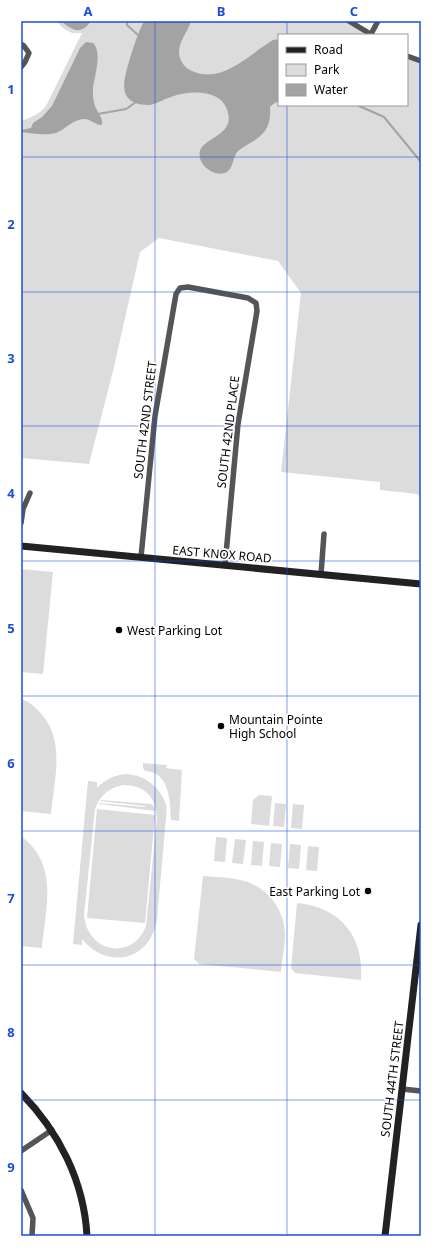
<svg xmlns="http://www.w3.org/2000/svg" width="442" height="1257" font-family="'Noto Sans',sans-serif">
<rect width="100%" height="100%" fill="#fff"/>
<g fill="#dcdcdc" fill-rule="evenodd">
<path d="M56 21H349L372 35H279V105H407V56L421 61V496L417 495V494L380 490V482L281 472 301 293 278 261 159 238 140 252 113 371 89 464 21 458V121C32 117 41 114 47 104L82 33H72L63 28Z"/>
<path d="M21 569 53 572 43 674 21 672Z"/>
<path d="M21 699C30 702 37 708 43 716 65 742 54 782 51 814L21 811Z"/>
<path d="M143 763 167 765 166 768 182 770 179 821 171 820C170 801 170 772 145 771L143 768Z"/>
<path d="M127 774C131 775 136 775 140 777 152 781 163 793 166 805 167 809 166 814 166 818L157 919C151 960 108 971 82 939V945L73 944 88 781 97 782V788C106 779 114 775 127 774ZM123 785C145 785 156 797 157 818L146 926C132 962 87 952 84 915L95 809C100 795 109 788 123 785Z"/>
<path d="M259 795 272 796 269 826 251 824 253 800Z"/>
<path d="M101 800 151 804 154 806 155 811 99 804V803L145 807V806L100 801Z"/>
<path d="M275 803 286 804 284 827 273 826Z"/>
<path d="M293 804 304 805 302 829 291 828Z"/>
<path d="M97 809 155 815 145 923 87 918Z"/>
<path d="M21 836C59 865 46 907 42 948L21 946Z"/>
<path d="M216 837 227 838 225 862 214 861Z"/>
<path d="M235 839 246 840 243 864 232 863Z"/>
<path d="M253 841 264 842 262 866 251 865Z"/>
<path d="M271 843 282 844 280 867 269 866Z"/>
<path d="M290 844 301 845 299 869 288 868Z"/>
<path d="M308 846 319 847 317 871 306 870Z"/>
<path d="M203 876C215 877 228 877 240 880 266 885 285 909 285 935 285 947 282 960 281 972L199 964 194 959Z"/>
<path d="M297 903C341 907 364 937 361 980L295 973 291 968Z"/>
</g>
<g fill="#a3a3a3">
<path d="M61 21H91C81 35 73 31 61 21Z"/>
<path d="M144 21H191C188 32 179 40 179 53 179 59 184 67 190 70 221 86 248 55 273 40L279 39V101L273 104 270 107C271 124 267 133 252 142 247 145 241 148 237 152 233 158 233 167 228 171 217 180 196 165 200 151 203 138 234 135 228 113 227 107 223 101 218 98 205 90 184 92 171 97 163 99 156 105 148 105 115 104 124 79 130 58 134 45 138 33 144 21Z"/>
<path d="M86 42 93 43C103 53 94 77 93 89 93 96 93 104 97 110 99 115 103 118 102 124L101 125C95 125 91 119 84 119 73 119 66 129 56 133 45 136 32 133 21 132V130L31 128 33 123 42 117 52 106 80 48Z"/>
</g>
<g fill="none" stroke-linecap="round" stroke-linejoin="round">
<g stroke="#a3a3a3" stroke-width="2">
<path d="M127 21V25L138 35"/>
<path d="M357 105 384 117 421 162"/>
<path d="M98 114 126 109 136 102"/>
</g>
<g stroke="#555" stroke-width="5.5">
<path d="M349 21 372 35"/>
<path d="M371 34 378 21"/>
<path d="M21 44 24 46 29 53 25 62 21 67"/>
<path d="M407 56 421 61"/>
<path d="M21 523 23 509 30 493"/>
<path d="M141 557 155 416 176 294 180 288 188 287 248 298 256 303 257 311 238 424 225 565"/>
<path d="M321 574 324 534"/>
<path d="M402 1089 421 1091"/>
<path d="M21 1151 52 1130"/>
<path d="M21 1190 33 1218 32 1236"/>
</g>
<g stroke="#222" stroke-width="7">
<path d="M21 546 421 584"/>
<path d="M21 1093C59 1132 84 1181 87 1236"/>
<path d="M385 1236 421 925"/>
</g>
</g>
<path fill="none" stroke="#1d4ed8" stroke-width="1" stroke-opacity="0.55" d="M155 21V1236M287 21V35M287 105V1236M21 157H421M21 292H421M21 426H421M21 561H421M21 696H421M21 831H421M21 965H421M21 1100H421"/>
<g fill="#000" stroke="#fff" stroke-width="1.5">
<circle cx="119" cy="630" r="4"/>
<circle cx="221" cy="726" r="4"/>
<circle cx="368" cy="891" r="4"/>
</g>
<g text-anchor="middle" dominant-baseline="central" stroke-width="3.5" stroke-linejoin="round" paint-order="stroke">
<g font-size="12" fill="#000" stroke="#fff">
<text transform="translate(145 420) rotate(-83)">SOUTH 42ND STREET</text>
<text transform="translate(228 432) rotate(-83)">SOUTH 42ND PLACE</text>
<text transform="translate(222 554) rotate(5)">EAST KNOX ROAD</text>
<text transform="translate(392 1079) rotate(-83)">SOUTH 44TH STREET</text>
</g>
<g font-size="12" fill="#000" stroke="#fff" text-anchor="start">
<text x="127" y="630">West Parking Lot</text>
<text x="229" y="719">Mountain Pointe<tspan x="229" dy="14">High School</tspan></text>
<text x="360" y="891" text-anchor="end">East Parking Lot</text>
</g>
</g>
<rect width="442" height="1257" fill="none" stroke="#ffffff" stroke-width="44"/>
<rect x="278" y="34" width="130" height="72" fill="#ffffff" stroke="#999999"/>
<rect x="286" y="47" width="20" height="6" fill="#222222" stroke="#999999"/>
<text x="314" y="54" font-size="12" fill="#000000">Road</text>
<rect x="286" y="64" width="20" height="12" fill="#dcdcdc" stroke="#999999"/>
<text x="314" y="74" font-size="12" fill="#000000">Park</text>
<rect x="286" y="84" width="20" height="12" fill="#a3a3a3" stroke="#999999"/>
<text x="314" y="94" font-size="12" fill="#000000">Water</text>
<rect x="22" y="22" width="398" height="1213" fill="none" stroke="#1d4ed8" stroke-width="1.5"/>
<g font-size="13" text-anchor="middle" font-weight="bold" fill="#1d4ed8">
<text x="88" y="16">A</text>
<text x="221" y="16">B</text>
<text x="354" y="16">C</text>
<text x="11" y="94">1</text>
<text x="11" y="229">2</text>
<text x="11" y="363">3</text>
<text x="11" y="498">4</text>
<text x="11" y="633">5</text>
<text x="11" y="768">6</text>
<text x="11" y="903">7</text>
<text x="11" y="1037">8</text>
<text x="11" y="1172">9</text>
</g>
</svg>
